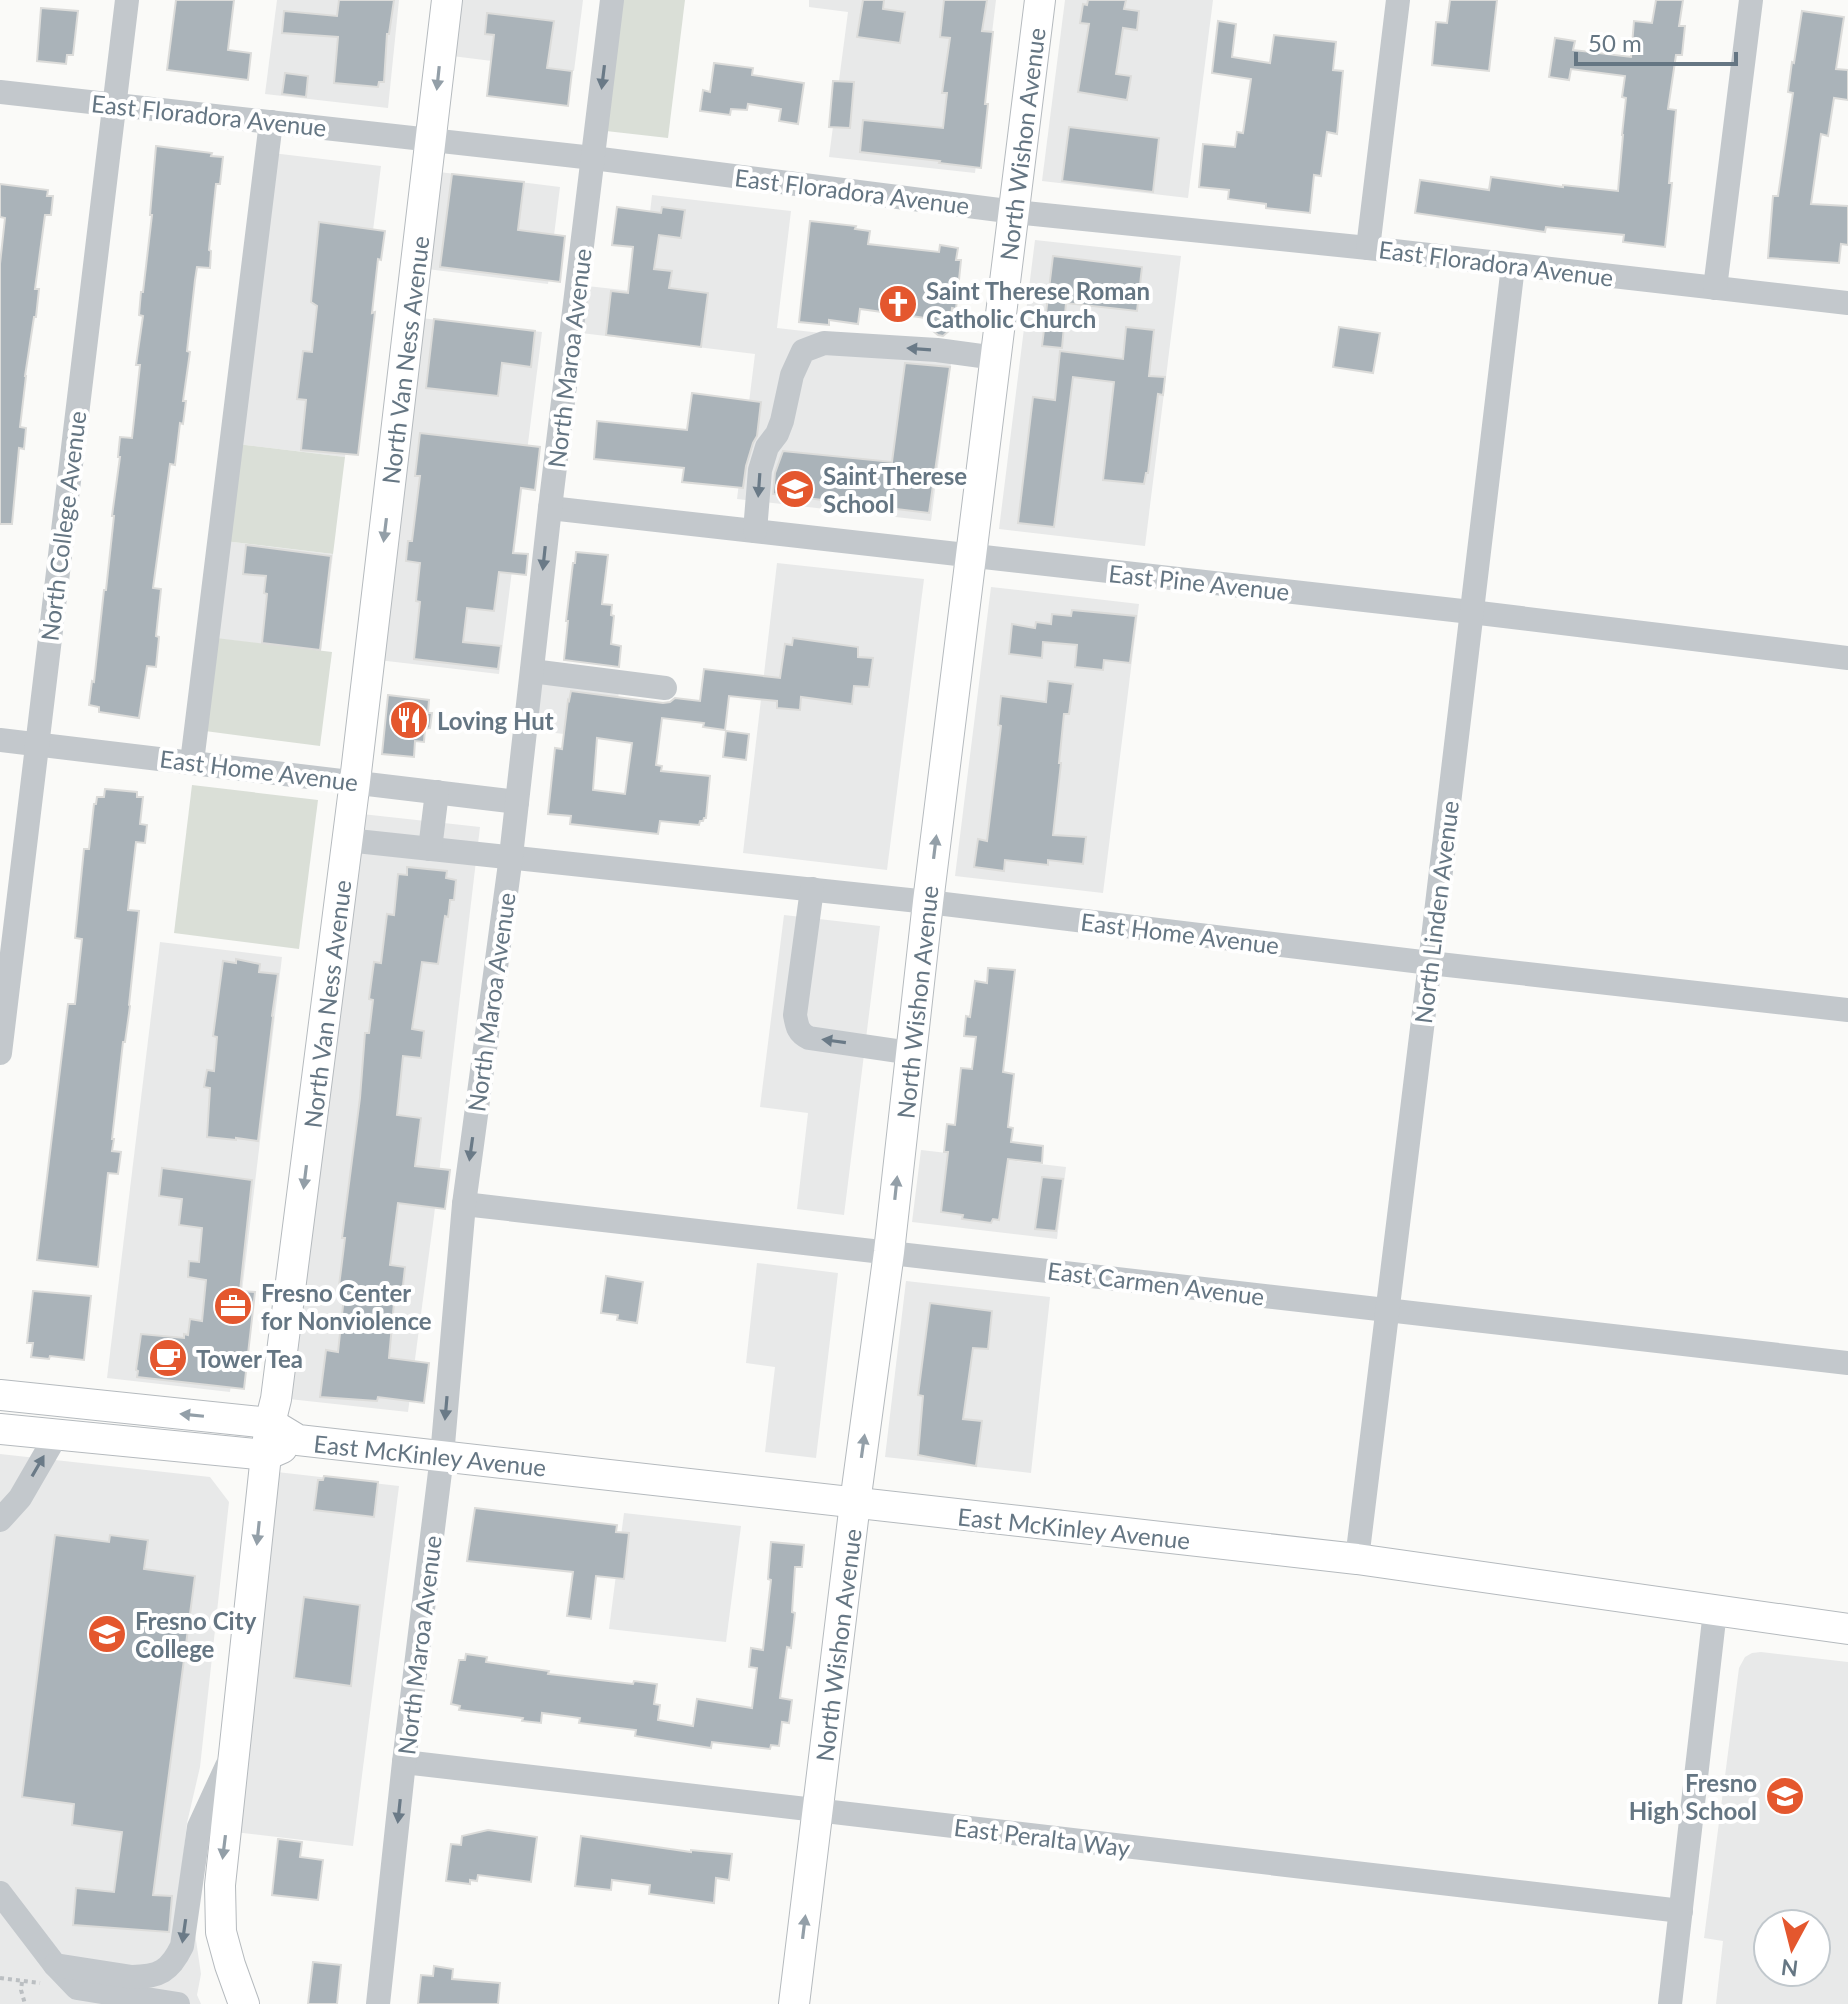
<svg xmlns="http://www.w3.org/2000/svg" width="1848" height="2004" font-family="Lato,sans-serif">
<rect width="100%" height="100%" fill="#fafaf8"/>
<g fill="#e8e9e9" fill-rule="evenodd">
<path d="M277 0H399L388 108 265 94Z"/>
<path d="M458 0H583L574 71 452 56Z"/>
<path d="M809 0H996L975 173 829 157 848 12 809 7Z"/>
<path d="M1065 0H1213L1188 198 1042 181Z"/>
<path d="M264 152 381 166 345 457 228 443Z"/>
<path d="M439 172 560 187 548 284 427 269Z"/>
<path d="M652 195 791 211 777 328 953 348 931 521 737 499 755 354 581 333 587 286 641 292Z"/>
<path d="M1035 240 1181 256 1145 546 999 529Z"/>
<path d="M421 318 542 332 499 674 378 660Z"/>
<path d="M216 540 333 554 321 651 204 637Z"/>
<path d="M777 563 924 579 887 870 743 853Z"/>
<path d="M991 587 1139 604 1103 893 955 876Z"/>
<path d="M537 682 619 691 613 740 531 730Z"/>
<path d="M362 814 480 827 434 1216 408 1412 289 1399Z"/>
<path d="M784 915 880 926 844 1215 797 1209 808 1113 760 1107Z"/>
<path d="M160 942 282 957 230 1392 107 1378Z"/>
<path d="M921 1150 1066 1167 1057 1239 912 1222Z"/>
<path d="M757 1263 838 1273 816 1458 765 1452 775 1367 746 1363Z"/>
<path d="M906 1281 1050 1297 1031 1473 885 1457Z"/>
<path d="M0 1454 210 1477 229 1502 200 1767 187 1823 177 1912 193 1920 201 1974 197 1995 201 2004H0Z"/>
<path d="M277 1472 399 1486 353 1846 234 1832Z"/>
<path d="M624 1513 741 1526 726 1642 609 1629Z"/>
<path d="M1761 1652 1848 1662V2004H1716L1723 1941 1704 1938 1739 1668 1745 1657 1752 1653ZM1768 1924H1816V1972H1768Z"/>
</g>
<g fill="#dadfd7">
<path d="M623 0H685L668 138 606 131Z"/>
<path d="M228 443 345 457 333 554 216 540Z"/>
<path d="M216 638 332 652 320 746 205 731Z"/>
<path d="M192 785 318 800 299 949 174 933Z"/>
</g>
<g fill="#aab3b9" stroke="#dcdcda" stroke-width="2" fill-rule="evenodd">
<path d="M176 0H234L228 50 251 53 248 80 167 70Z"/>
<path d="M339 0H394L389 34H387L384 82H379L378 87 334 83 338 37 282 33 284 11 337 16Z"/>
<path d="M863 0H884L883 9 905 12 900 43 857 37Z"/>
<path d="M944 0H987L982 31 993 32 985 104H988L981 168 939 163 940 161 860 152 863 120 943 128 947 93H942L950 38 940 37Z"/>
<path d="M1088 0H1126L1124 9 1139 11 1137 30 1123 28 1116 74 1131 76 1127 100 1078 92 1089 24 1080 23 1083 4 1087 5Z"/>
<path d="M1450 0H1497L1489 71 1432 65 1436 22 1447 23Z"/>
<path d="M1656 0H1683L1679 26H1685L1682 55H1676L1668 109 1676 110 1669 183H1672L1665 247 1623 242 1624 235 1546 227 1545 232 1415 213 1420 180 1489 190 1491 177 1563 187V185L1618 191 1623 135H1622L1626 98 1622 97 1625 76 1571 69 1569 80 1549 77 1555 38 1575 41 1573 50 1631 57 1634 21 1652 23Z"/>
<path d="M41 8 78 11 73 55H67L66 64 37 61Z"/>
<path d="M1802 11 1844 17 1836 69 1848 70V100L1834 98 1828 136 1821 134 1811 204 1848 206V245L1841 244 1839 263 1768 258 1773 196H1778L1793 93 1788 92 1792 62 1794 63Z"/>
<path d="M487 13 554 21 547 68 572 71 568 106 487 96 494 35 485 34Z"/>
<path d="M1218 21 1236 24 1232 57 1270 63 1274 35 1336 42 1333 70 1343 71 1337 134 1327 132 1321 176 1314 175 1310 213 1266 208V204L1228 199 1229 190 1199 187 1203 144 1235 147 1237 132 1243 133 1251 79 1212 73Z"/>
<path d="M714 63 753 68 752 75 804 83 798 124 779 121 781 109 748 104 747 110 731 109 730 115 700 111 703 90 710 92Z"/>
<path d="M285 73 308 76 306 97 282 94Z"/>
<path d="M833 81 854 82 850 128 829 127Z"/>
<path d="M1069 127 1159 138 1153 192 1062 181Z"/>
<path d="M156 146 212 153 211 156 223 157 220 184H216L209 250 211 251 210 268 197 267 195 280 187 351 190 352 183 401H186L183 424 180 423 175 465 170 464 153 588 161 589 156 636 159 637 156 667 147 666 139 718 99 712V707L89 705 92 681 94 682 104 590H106L114 516H112L120 457H118L120 437 132 438 140 365H136L143 316 139 315 141 292H143L152 215H150Z"/>
<path d="M452 174 524 182 518 230 565 236 560 282 440 267Z"/>
<path d="M0 184 48 190 47 196H53L51 215H45L35 289H39L36 317H34L25 376H26L20 427 26 428 24 449 19 448 12 524H0V264L5 218 0 217Z"/>
<path d="M617 207 661 213 662 207 685 210 681 238 659 235 654 269 672 271 669 288 708 293 701 347 606 335 611 291 628 293 633 247 612 245Z"/>
<path d="M810 221 856 226 855 229 870 231 868 244 939 252 940 245 958 248 956 260H961L956 309 952 308 950 330 943 336 938 335 932 330 933 319 860 309 858 324 829 320V325L799 322Z"/>
<path d="M319 222 385 231 381 260 378 259 372 313 375 312 358 455 301 450 306 400 297 399 303 351 312 352 317 306 311 302Z"/>
<path d="M1053 256 1142 267 1137 311 1066 303 1062 348 1042 346Z"/>
<path d="M434 319 535 331 531 367 502 363 498 396 426 388Z"/>
<path d="M1126 327 1154 330 1149 376 1165 377 1163 395 1158 394 1148 473H1146L1144 484 1103 480 1114 382 1073 377 1054 527 1018 523 1033 397 1055 400 1060 351 1123 359Z"/>
<path d="M1339 327 1380 333 1373 373 1333 367Z"/>
<path d="M905 363 950 367 929 513 773 494 775 473 783 451 892 462Z"/>
<path d="M692 393 761 402 757 436 753 443 746 466 743 488 682 482 684 468 594 459 597 421 687 430Z"/>
<path d="M420 433 540 447 535 490 521 488 513 553 528 554 526 575 499 572 494 611 467 608 463 642 501 646 498 669 414 659 420 602 416 601 420 563 406 561 408 541H412L420 476H415Z"/>
<path d="M246 545 331 556 320 650 262 643 267 594 264 593 266 576 243 574Z"/>
<path d="M576 552 608 555 602 604 612 605 611 615 614 616 611 644 621 646 619 667 564 660 568 621H566L573 563H575Z"/>
<path d="M1072 610 1136 616 1130 663 1104 660 1103 670 1075 667 1077 645 1043 642 1042 658 1009 654 1012 624 1035 628 1036 622 1051 624 1052 614 1071 616Z"/>
<path d="M793 638 858 647V657L873 658 869 687 854 686 852 704 801 697 800 710 777 708V701L729 696 725 730 703 727 704 723 662 718 656 765 662 766 661 771 710 776 706 818H704L703 821H700L699 825 660 821 658 834 570 824 571 816 548 814 555 748 562 749 568 700 569 701 571 691 663 703 670 702 675 698 700 701 704 669 780 678 785 644 792 645ZM597 738 632 743 625 794 593 790Z"/>
<path d="M1048 681 1073 684 1069 714H1064L1059 763H1061L1053 835 1086 837 1083 864 1048 860V865L1005 860 1004 871 974 867 978 839 987 841 1001 726 998 725 1001 696 1046 702Z"/>
<path d="M388 695 429 700 428 713H432L430 728 425 729 424 742 415 741 414 757 382 754Z"/>
<path d="M726 731 749 734 746 760 723 757Z"/>
<path d="M105 789 137 792V797H143L140 824 147 825 145 843 136 842 128 910 139 911 129 1005 130 1006 125 1042H123L112 1139H114L112 1151 121 1152 118 1174 108 1173 98 1267 37 1260 68 1004H75L82 939 75 938 84 849H89L94 804H96L97 797H104Z"/>
<path d="M407 867 447 871 446 878 456 880 454 900H450L448 917 445 916 438 964 422 962 412 1029 424 1031 421 1058 403 1056 397 1115 421 1118 415 1166 450 1170 445 1209 398 1203 390 1265 405 1267 401 1304 394 1303 389 1358 429 1363 424 1403 378 1397 377 1401 320 1397 326 1350 338 1352 345 1287 339 1286 345 1238H342L360 1098 365 1033H369L373 1000 369 999 374 962 381 963 387 914 394 915 398 874 407 875Z"/>
<path d="M236 959 260 964 259 972 278 974 272 1016 273 1017 258 1141 236 1138V1140L207 1137 210 1088 204 1087 207 1070 214 1071 217 1037 213 1036 223 961 236 963Z"/>
<path d="M988 968 1015 970 1003 1072 1014 1074 1008 1127 1013 1128 1011 1142 1043 1146 1042 1163 1008 1159 999 1220 993 1219 991 1223 962 1219 963 1215 941 1212 948 1152H944L947 1124 955 1125 961 1068 972 1069 976 1037 964 1036 966 1016 970 1017 975 981 987 983Z"/>
<path d="M162 1168 252 1180 240 1291 255 1292 244 1389 137 1377 138 1371 136 1370 141 1334 184 1338V1334L188 1335 190 1319 202 1321 206 1280 188 1277 189 1261 199 1262 202 1228 179 1225 182 1199 159 1196Z"/>
<path d="M1042 1177 1063 1179 1056 1231 1035 1229Z"/>
<path d="M606 1276 643 1282 637 1323 617 1320 618 1315 601 1313Z"/>
<path d="M33 1291 91 1296 84 1360 50 1356 49 1359 31 1357 33 1343H27Z"/>
<path d="M930 1303 992 1311 988 1349 973 1348 963 1419 982 1421 976 1466 918 1455 923 1396 918 1395Z"/>
<path d="M324 1476 378 1482 374 1517 314 1510 318 1480H323Z"/>
<path d="M475 1508 617 1525 616 1532 629 1533 624 1579 596 1576 591 1619 567 1616 573 1572 467 1561Z"/>
<path d="M55 1535 109 1542 110 1535 148 1540 144 1569 195 1576 153 1895 172 1896 169 1932 73 1925 76 1888 114 1892 122 1832 72 1825 74 1804 22 1797Z"/>
<path d="M771 1542 804 1545 802 1567H795L792 1612 795 1613 791 1648 787 1647 780 1698 792 1700 789 1723 782 1722 779 1746 771 1745 770 1749 712 1742 711 1748 635 1736 636 1730 579 1723 580 1718 542 1713 541 1723 522 1721 523 1718 459 1710 460 1706 451 1704 459 1660H465L466 1654 487 1657 486 1662 549 1671 548 1674 633 1684 634 1681 657 1684 654 1704 660 1705 658 1720 693 1726 697 1699 752 1708 757 1668 749 1667 751 1648 763 1650 771 1580 768 1579Z"/>
<path d="M304 1597 360 1605 351 1686 294 1678Z"/>
<path d="M488 1830 537 1837 531 1882 478 1875 477 1881 470 1880V1884L446 1881 451 1844 461 1845 462 1836Z"/>
<path d="M581 1836 691 1852V1850L732 1854 729 1880 716 1878 714 1903 649 1894 650 1885 612 1880 611 1890 575 1886Z"/>
<path d="M278 1839 302 1842 300 1857 323 1860 318 1900 272 1895Z"/>
<path d="M313 1962 341 1965 337 2004H308Z"/>
<path d="M434 1966 453 1969 452 1979 500 1983 498 2004H418L421 1975 433 1976Z"/>
</g>
<g fill="none" stroke-linecap="round" stroke-linejoin="round">
<g stroke="#b5babe" stroke-width="32">
<g id="major">
<path d="M0 1395 270 1423 298 1440 1357 1559 1848 1629"/>
<path d="M0 1429 266 1455 282 1448"/>
<path d="M244 2004 230 1965 221 1932 220 1885 266 1455 270 1423 276 1399 355 781 447 0"/>
<path d="M794 2004 855 1503 889 1252 928 902 1040 0"/>
</g>
</g>
<g stroke="#bbbfc2" stroke-width="4" stroke-dasharray="4 4" stroke-linecap="butt">
<path d="M0 1978 40 1983"/>
<path d="M22 1982 21 1990 25 2004"/>
</g>
<g stroke="#c3c8cc" stroke-width="24">
<path d="M0 92 593 158 1015 212 1368 248 1848 303"/>
<path d="M1368 248 1398 0"/>
<path d="M1715 288 1751 0"/>
<path d="M550 508 1471 612 1848 658"/>
<path d="M755 531 760 470 767 447 777 434 782 421 792 375 803 351 824 343 937 350 996 358"/>
<path d="M532 671 665 688"/>
<path d="M0 740 517 802"/>
<path d="M192 762 271 122"/>
<path d="M347 840 928 902 1430 963 1848 1010"/>
<path d="M430 849 437 792"/>
<path d="M812 889 795 1015C797 1026 798 1033 809 1038L911 1053"/>
<path d="M0 1053 127 0"/>
<path d="M464 1204 1848 1363"/>
<path d="M0 1520 20 1498 57 1434"/>
<path d="M1357 1559 1430 963 1513 266"/>
<path d="M404 1762 1681 1911"/>
<path d="M0 1893 55 1965 77 1988 178 2004"/>
<path d="M55 1965 132 1977C159 1977 170 1971 182 1946L199 1827 227 1766"/>
<path d="M378 2004 404 1762 442 1456 464 1204 511 856 550 508 612 0"/>
<path d="M1670 2004 1715 1611"/>
</g>
<use href="#major" stroke="#fff" stroke-width="30"/>
</g>
<defs><path id="oneway-solid" d="M-6-.8H1V-3.2L6.5 0L1 3.2V.8H-6Z" transform="scale(2)"/></defs>
<g fill="#6a7a87">
<use href="#oneway-solid" transform="translate(603 77) rotate(97)"/>
<use href="#oneway-solid" transform="translate(919 349) rotate(-176)"/>
<use href="#oneway-solid" transform="translate(759 485) rotate(94)"/>
<use href="#oneway-solid" transform="translate(544 558) rotate(96)"/>
<use href="#oneway-solid" transform="translate(834 1041) rotate(-172)"/>
<use href="#oneway-solid" transform="translate(471 1149) rotate(98)"/>
<use href="#oneway-solid" transform="translate(446 1408) rotate(95)"/>
<use href="#oneway-solid" transform="translate(38 1466) rotate(-60)"/>
<use href="#oneway-solid" transform="translate(399 1811) rotate(96)"/>
<use href="#oneway-solid" transform="translate(184 1931) rotate(98)"/>
</g>
<g fill="#939fa8">
<use href="#oneway-solid" transform="translate(438 78) rotate(96)"/>
<use href="#oneway-solid" transform="translate(385 530) rotate(97)"/>
<use href="#oneway-solid" transform="translate(935 847) rotate(-83)"/>
<use href="#oneway-solid" transform="translate(305 1177) rotate(97)"/>
<use href="#oneway-solid" transform="translate(896 1188) rotate(-84)"/>
<use href="#oneway-solid" transform="translate(192 1415) rotate(-174)"/>
<use href="#oneway-solid" transform="translate(863 1446) rotate(-82)"/>
<use href="#oneway-solid" transform="translate(258 1533) rotate(96)"/>
<use href="#oneway-solid" transform="translate(224 1847) rotate(97)"/>
<use href="#oneway-solid" transform="translate(804 1927) rotate(-83)"/>
</g>
<defs>
<g id="church-disc" transform="scale(2)"><circle r="9.5" fill="#e4572e" stroke="#fff"/><path d="M-1.2-6h2.4v3.5h3.3v2.4h-3.3V6h-2.4V-.1h-3.3v-2.4h3.3Z" fill="#fff"/></g>
<g id="school-disc" transform="scale(2)"><circle r="9.5" fill="#e4572e" stroke="#fff"/><path d="M0-5L7-2L0 1L-7-2ZM-4 1L0 2.5L4 1V4Q0 6-4 4Z" fill="#fff"/></g>
<g id="restaurant-disc" transform="scale(2)"><circle r="9.5" fill="#e4572e" stroke="#fff"/><path d="M-5-6h1v4h1v-4h1v4h1v-4h1v5L-1.5 .5V6h-2V.5L-5-1ZM5-6V6H3V1.5H1.5Q1.5-4 5-6Z" fill="#fff"/></g>
<g id="office-disc" transform="scale(2)"><circle r="9.5" fill="#e4572e" stroke="#fff"/><path d="M-6-3h4V-5.5h4V-3h4V5H-6ZM-1-4.5V-3h2v-1.5ZM-6 0V1H6V0Z" fill="#fff"/></g>
<g id="cafe-disc" transform="scale(2)"><circle r="9.5" fill="#e4572e" stroke="#fff"/><path d="M-5.5-4.5H6V0H3Q3 3.5 0 3.5H-2.5Q-5.5 3.5-5.5 0ZM3-3.2v2h1.7v-2ZM-6 4.5H4V6H-6Z" fill="#fff"/></g>
<g id="university-disc" transform="scale(2)"><circle r="9.5" fill="#e4572e" stroke="#fff"/><path d="M0-5L7-2L0 1L-7-2ZM-4 1L0 2.5L4 1V4Q0 6-4 4Z" fill="#fff"/></g>
</defs>
<g fill-rule="evenodd">
<use href="#church-disc" x="898" y="304"/>
<use href="#school-disc" x="795" y="489"/>
<use href="#restaurant-disc" x="409" y="720"/>
<use href="#office-disc" x="233" y="1306"/>
<use href="#cafe-disc" x="168" y="1358"/>
<use href="#university-disc" x="107" y="1634"/>
<use href="#school-disc" x="1785" y="1796"/>
</g>
<g text-anchor="middle" dominant-baseline="central" stroke-width="8" stroke-linejoin="round" paint-order="stroke">
<g font-size="24" fill="#657683" stroke="#fff">
<text transform="translate(209 115) rotate(6)">East Floradora Avenue</text>
<text transform="translate(1022 144) rotate(-83)">North Wishon Avenue</text>
<text transform="translate(852 191) rotate(7)">East Floradora Avenue</text>
<text transform="translate(1496 263) rotate(7)">East Floradora Avenue</text>
<text transform="translate(569 358) rotate(-83)">North Maroa Avenue</text>
<text transform="translate(405 360) rotate(-83)">North Van Ness Avenue</text>
<text transform="translate(63 526) rotate(-83)">North College Avenue</text>
<text transform="translate(1199 582) rotate(6)">East Pine Avenue</text>
<text transform="translate(259 770) rotate(7)">East Home Avenue</text>
<text transform="translate(1436 912) rotate(-83)">North Linden Avenue</text>
<text transform="translate(1180 933) rotate(7)">East Home Avenue</text>
<text transform="translate(491 1002) rotate(-82)">North Maroa Avenue</text>
<text transform="translate(917 1002) rotate(-84)">North Wishon Avenue</text>
<text transform="translate(327 1004) rotate(-83)">North Van Ness Avenue</text>
<text transform="translate(1156 1283) rotate(7)">East Carmen Avenue</text>
<text transform="translate(430 1455) rotate(6)">East McKinley Avenue</text>
<text transform="translate(1074 1528) rotate(6)">East McKinley Avenue</text>
<text transform="translate(419 1645) rotate(-83)">North Maroa Avenue</text>
<text transform="translate(838 1645) rotate(-83)">North Wishon Avenue</text>
<text transform="translate(1042 1837) rotate(7)">East Peralta Way</text>
</g>
<g font-size="24" font-weight="bold" fill="#657683" stroke="#fff" text-anchor="start">
<text x="926" y="290">Saint Therese Roman<tspan x="926" dy="28">Catholic Church</tspan></text>
<text x="823" y="475">Saint Therese<tspan x="823" dy="28">School</tspan></text>
<text x="437" y="720">Loving Hut</text>
<text x="261" y="1292">Fresno Center<tspan x="261" dy="28">for Nonviolence</tspan></text>
<text x="196" y="1358">Tower Tea</text>
<text x="135" y="1620">Fresno City<tspan x="135" dy="28">College</tspan></text>
<text x="1757" y="1782" text-anchor="end">Fresno<tspan x="1757" dy="28">High School</tspan></text>
</g>
</g>
<g transform="translate(1792 1948) rotate(187)"><circle r="38" fill="#ffffff" stroke="#c1c8cd" stroke-width="2"/>
<path d="M0-6L14 30L0 20L-14 30Z" fill="#e4572e"/>
<text y="-12" font-size="22" font-weight="bold" text-anchor="middle" fill="#657683">N</text>
</g>
<path d="M1576 52v12h160v-12" fill="none" stroke="#657683" stroke-width="4"/>
<text x="1588" y="52" font-size="24" fill="#657683" stroke="#ffffff" stroke-width="6" paint-order="stroke">50 m</text>
</svg>
